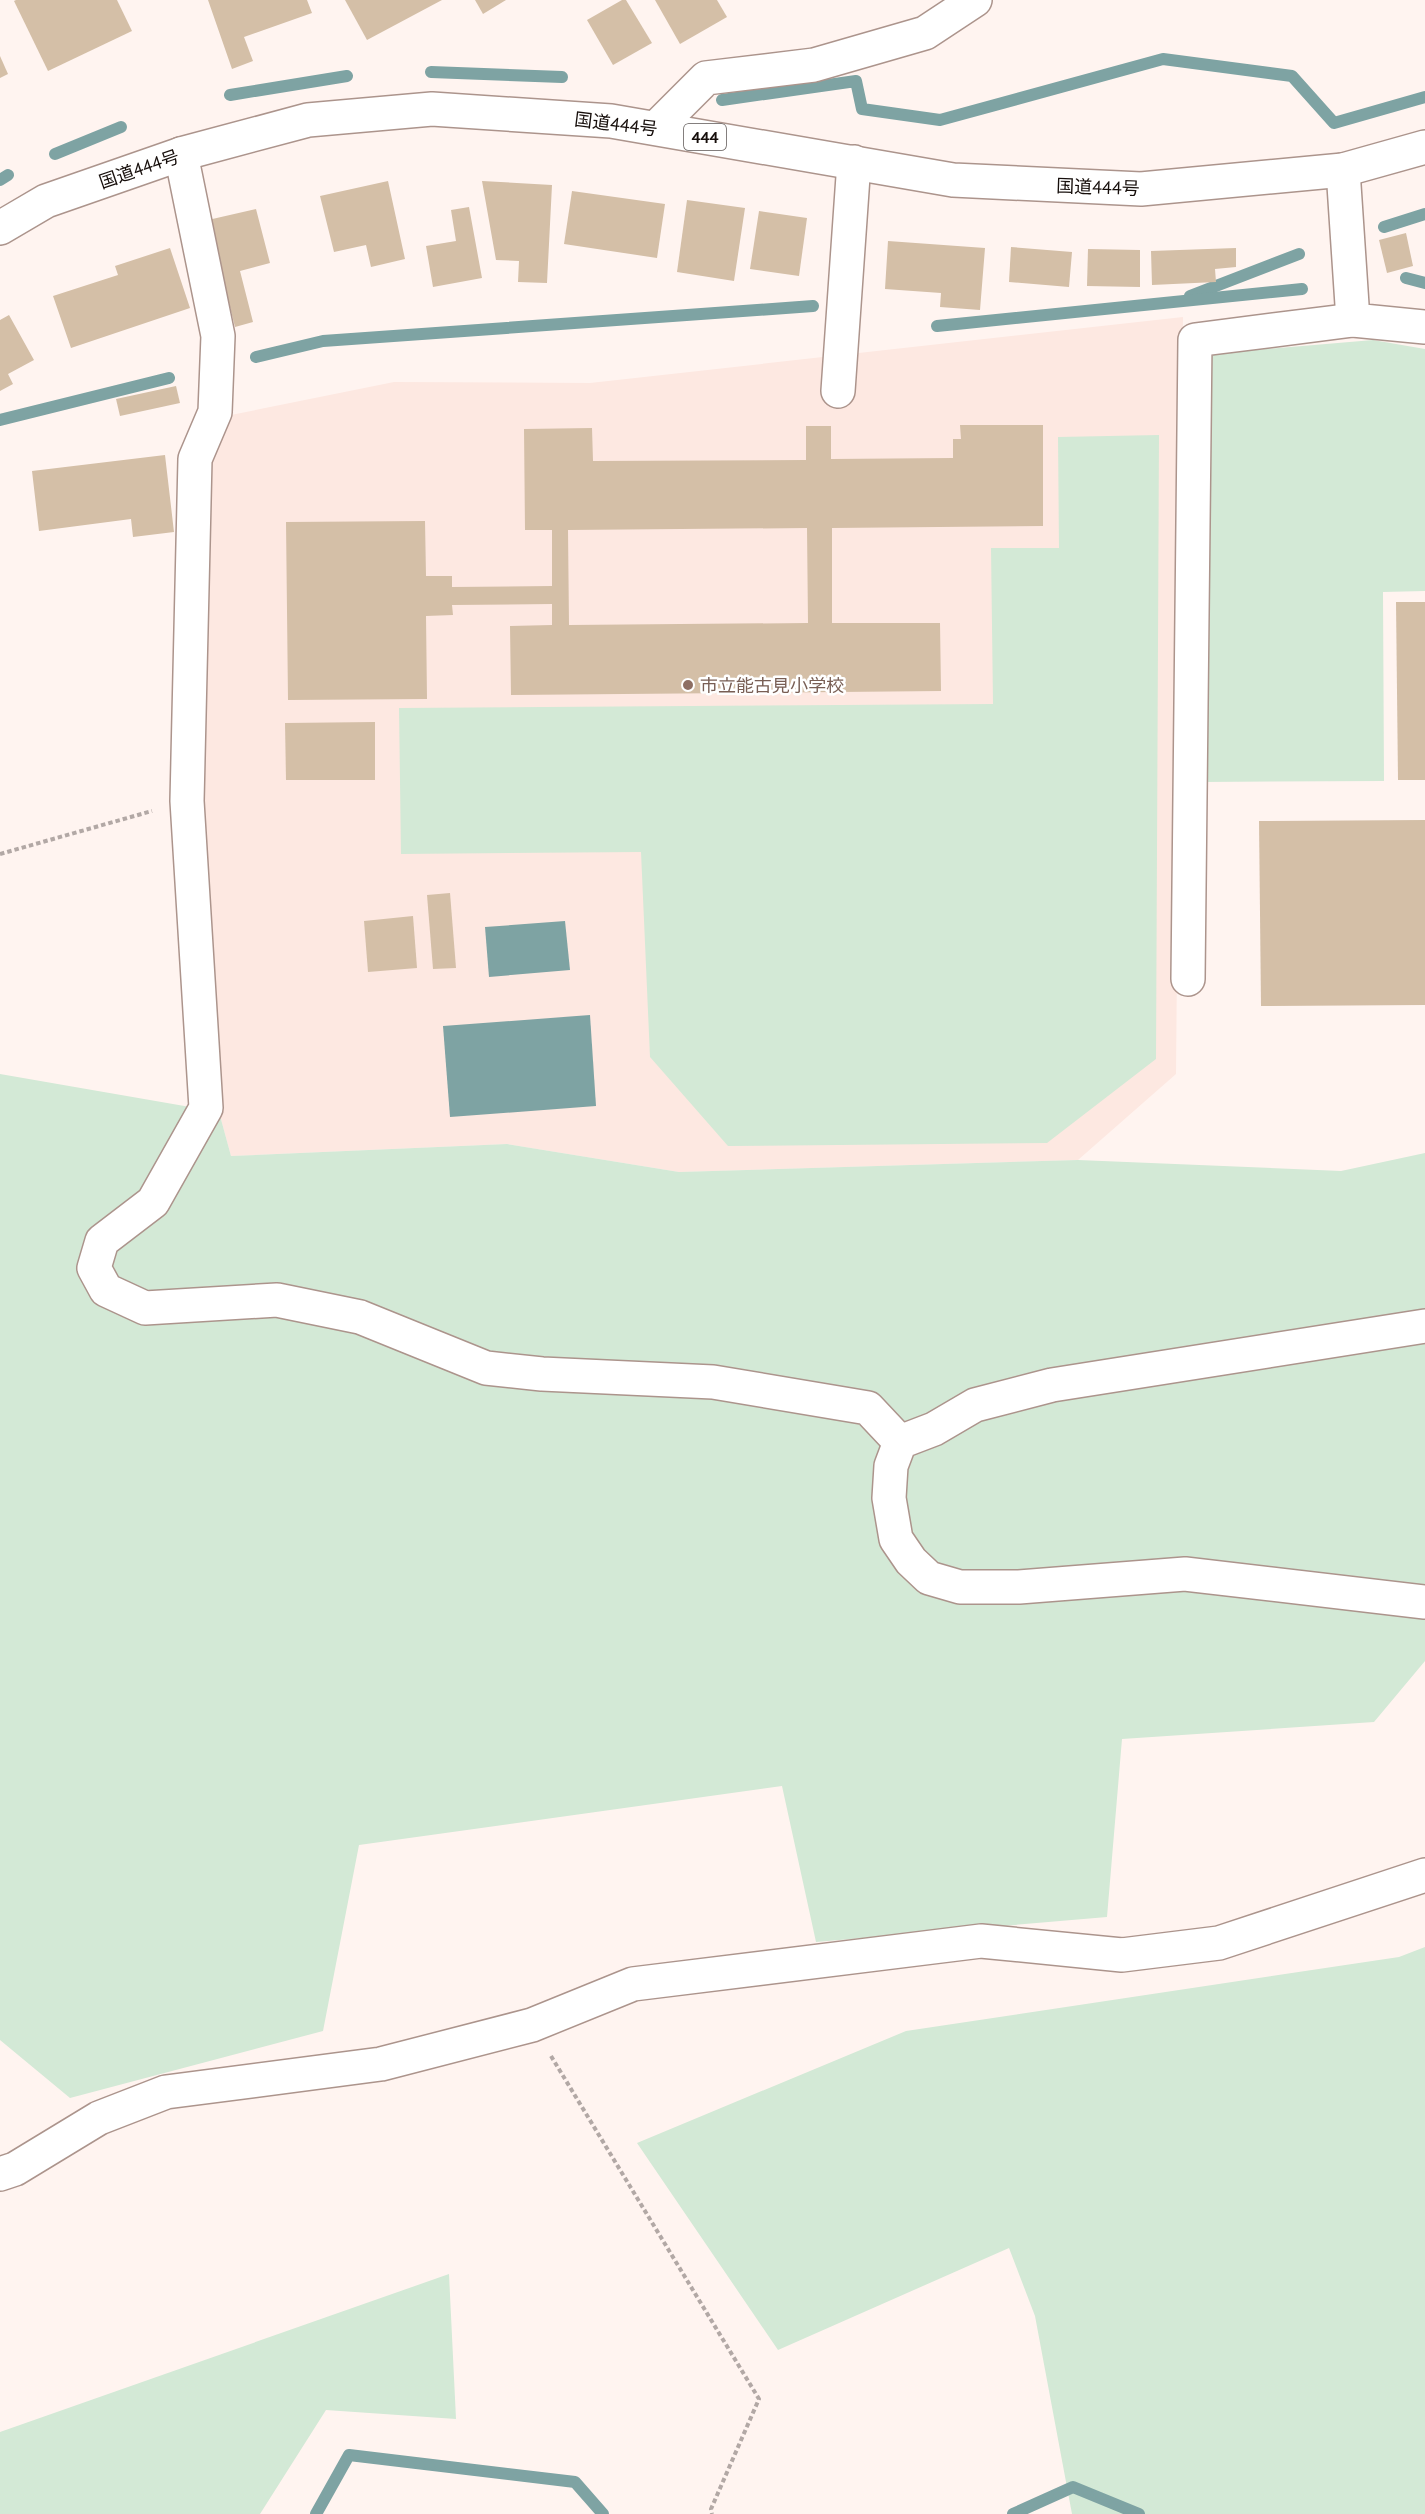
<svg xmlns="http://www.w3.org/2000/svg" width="1425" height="2514" font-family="'PT Sans','Noto Sans JP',sans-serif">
<rect width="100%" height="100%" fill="#fff4f0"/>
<path fill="#fde8e1" d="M1183 317 1176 1074 1078 1160 679 1172 507 1144 231 1156 219 1112 194 823 201 467 226 416 394 382 590 383Z"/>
<g fill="#d3e9d6">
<path d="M1373 340 1425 349V591L1383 592 1384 781 1201 782 1208 354Z"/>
<path d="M1159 435 1156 1059 1047 1143 728 1146 650 1057 641 852 401 854 399 708 993 704 991 548H1059L1058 437Z"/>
<path d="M0 1074 219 1112 231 1156 507 1144 679 1172 1078 1160 1341 1171 1425 1153V1661L1374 1722 1122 1739 1107 1917 816 1942 782 1786 359 1845 323 2031 70 2098 0 2040Z"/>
<path d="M1425 1947V2514H1072L1035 2316 1009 2248 778 2350 637 2143 906 2031 1399 1957Z"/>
<path d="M449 2274 456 2419 326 2410 260 2514H0V2432Z"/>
</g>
<g fill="#7ea3a3">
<path d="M565 921 570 970 489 977 485 927Z"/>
<path d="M590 1015 596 1106 450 1117 443 1026Z"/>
</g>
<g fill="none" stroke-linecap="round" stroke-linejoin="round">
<g stroke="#7ea3a3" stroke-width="12">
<path d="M431 72 562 77"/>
<path d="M230 95 347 76"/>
<path d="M722 100 856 81 862 109 940 120 1163 59 1292 76 1334 123 1425 97"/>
<path d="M55 154 121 127"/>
<path d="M0 180 8 175"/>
<path d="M1384 227 1425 214"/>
<path d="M1406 278 1425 283"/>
<path d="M1190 296 1299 254"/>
<path d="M937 326 1302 289"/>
<path d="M256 357 323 341 813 306"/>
<path d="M0 420 169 378"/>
<path d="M316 2514 349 2455 575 2482 603 2514"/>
<path d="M1013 2514 1073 2487 1139 2514"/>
</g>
</g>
<g fill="#d4bfa7" fill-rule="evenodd">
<path d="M16 0H117L132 31 48 71 14 1Z"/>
<path d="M208 0H307L312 13 244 37 253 61 232 69Z"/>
<path d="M345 0H442L367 40Z"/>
<path d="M475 0H506L483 14Z"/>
<path d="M622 0H626L652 43 613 65 587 20Z"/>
<path d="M655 0H717L727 17 680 44Z"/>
<path d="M0 56 8 74 0 78Z"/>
<path d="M388 181 405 259 371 267 366 245 334 252 320 196Z"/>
<path d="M482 181 552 185 547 283 518 282 519 261 496 260Z"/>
<path d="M572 191 665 204 657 258 564 244Z"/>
<path d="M687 200 745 208 734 281 677 272Z"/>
<path d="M469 207 482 278 433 287 426 246 456 241 451 210Z"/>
<path d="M256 209 270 263 240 271 253 322 235 327 208 220Z"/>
<path d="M759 211 807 218 799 276 750 269Z"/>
<path d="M1406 233 1413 266 1387 273 1379 240Z"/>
<path d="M888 241 985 248 980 310 940 307 941 293 885 289Z"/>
<path d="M1011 247 1072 252 1069 287 1009 282Z"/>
<path d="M170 248 190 308 71 348 53 296 118 275 115 266Z"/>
<path d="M1236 248V267L1215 269 1216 282 1152 285 1151 251Z"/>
<path d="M1088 249 1140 250V287L1087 286Z"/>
<path d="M9 315 34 360 8 374 13 384 0 391V320Z"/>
<path d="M176 386 180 403 120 416 116 399Z"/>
<path d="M960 425H1043V526L832 528V623H940L941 691 511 695 510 626 552 625V604L452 605 453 615 426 616 427 699 288 700 286 522 425 521 426 576H452V587L552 586V530H525L524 429 592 428 593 461 806 460V426H831V459L953 458V439H961ZM807 528 808 623 569 625 568 530Z"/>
<path d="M165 455 174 532 133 537 131 519 39 531 32 471Z"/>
<path d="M1396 602H1425V780H1398Z"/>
<path d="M375 722V780H286L285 723Z"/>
<path d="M1425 820V1005L1261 1006 1259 821Z"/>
<path d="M450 893 456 968 433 969 427 895Z"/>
<path d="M413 916 417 968 368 972 364 921Z"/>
</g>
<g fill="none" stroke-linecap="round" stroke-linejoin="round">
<g stroke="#ac948c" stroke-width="36">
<g id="street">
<path d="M656 128 706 78 814 65 925 33 975 0"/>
<path d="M181 154 218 336 215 412 195 459 187 801 206 1108 153 1202 102 1241 94 1268 106 1290 145 1308 277 1300 360 1317 486 1368 542 1374 713 1382 868 1408 900 1442"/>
<path d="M1343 170 1353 320 1425 327"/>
<path d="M838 391 854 162"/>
<path d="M1188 979 1195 340 1353 320"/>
<path d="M1425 1326 1052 1385 975 1405 934 1429 900 1442 891 1466 889 1498 896 1539 911 1561 929 1578 960 1587H1019L1185 1574 1425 1602"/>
<path d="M0 2174 15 2169 99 2118 166 2092 381 2064 532 2025 633 1984 981 1941 1122 1955 1219 1943 1425 1875"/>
</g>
</g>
<g stroke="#ac948c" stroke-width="36">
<path id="highway" d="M0 228 46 201 181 154 308 120 432 109 611 121 953 180 1141 189 1343 170 1425 147"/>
</g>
<g stroke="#b2a8a5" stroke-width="4" stroke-dasharray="4.5 3" stroke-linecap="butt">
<path d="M0 854 152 811"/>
<path d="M551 2056 759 2399 711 2509 712 2514"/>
</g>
<use href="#street" stroke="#fff" stroke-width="33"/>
<use href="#highway" stroke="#fff" stroke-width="33"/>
</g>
<circle fill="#8d6e63" stroke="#fff" stroke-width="2" cx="688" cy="685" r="6"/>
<g text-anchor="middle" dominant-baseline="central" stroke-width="5" stroke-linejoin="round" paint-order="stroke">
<rect fill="#fff" stroke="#5c5654" stroke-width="1.5" x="684" y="124" width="42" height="26" rx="4.5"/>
<g font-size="16" font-weight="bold" fill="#160e0b">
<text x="705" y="137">444</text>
</g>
<g font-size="18" fill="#160e0b" stroke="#fff">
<text transform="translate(616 124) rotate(7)">国道444号</text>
<text transform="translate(139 169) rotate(-19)">国道444号</text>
<text transform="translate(1098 187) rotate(2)">国道444号</text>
</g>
<g font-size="18" fill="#785e54" stroke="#fff" text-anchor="start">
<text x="700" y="685">市立能古見小学校</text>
</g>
</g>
</svg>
